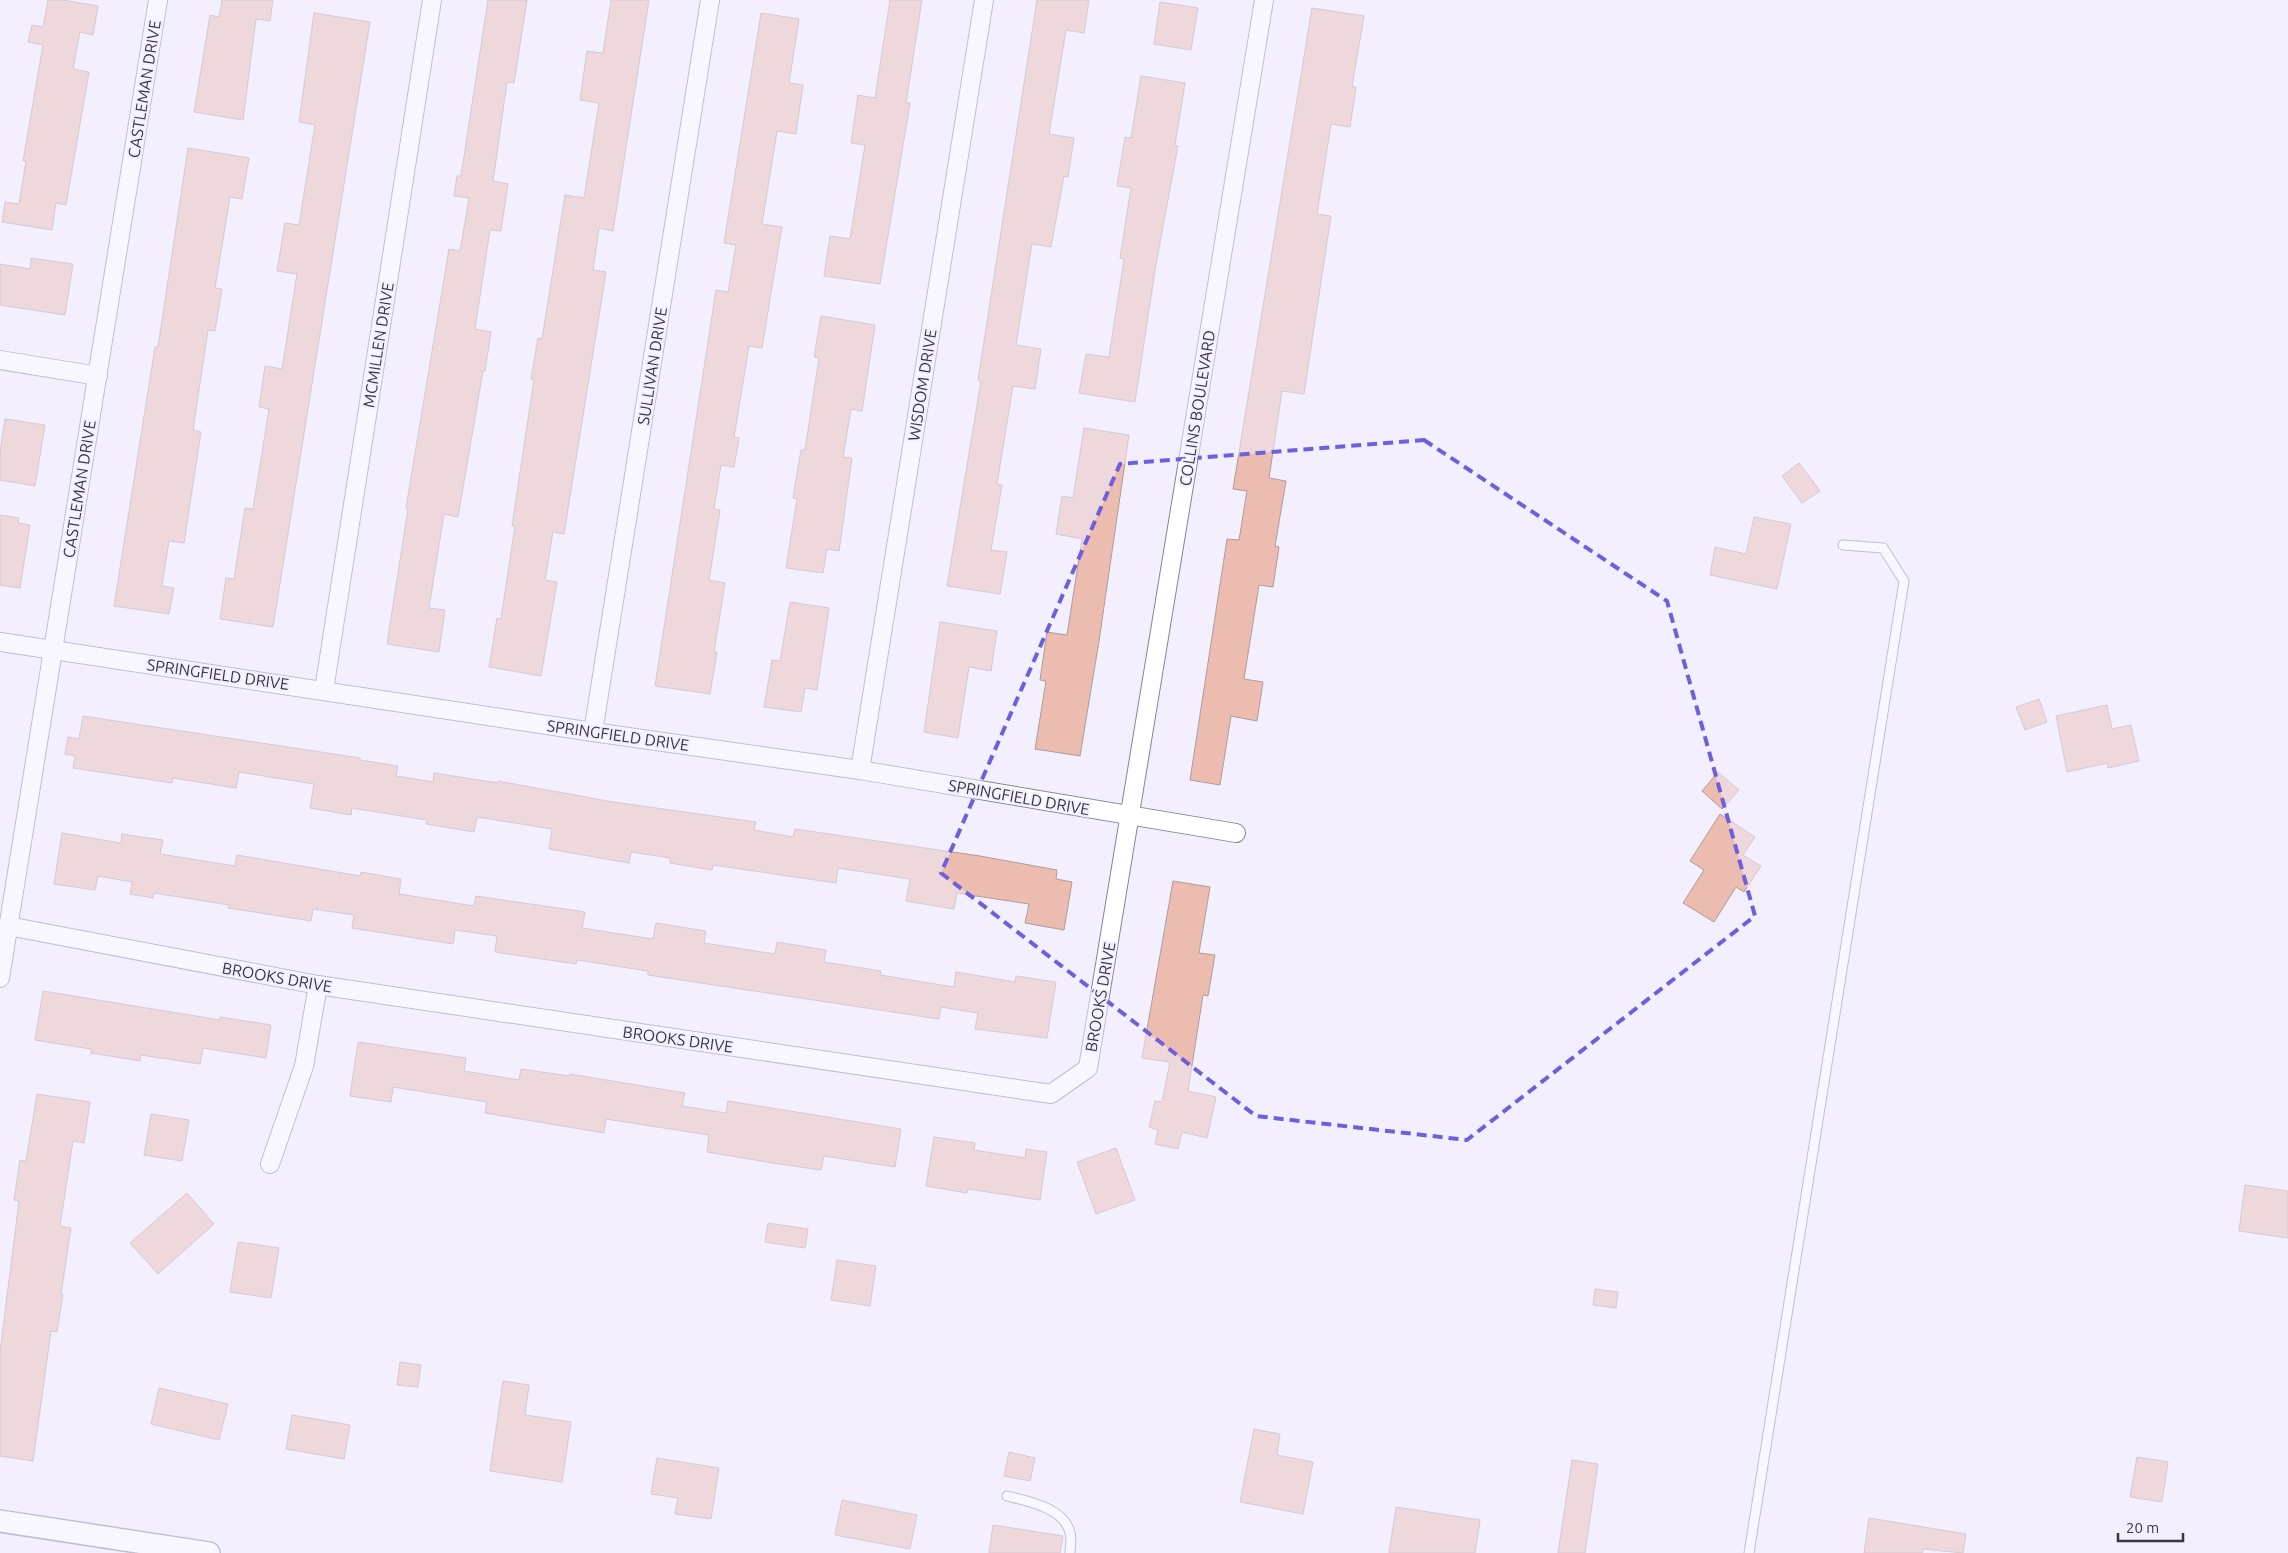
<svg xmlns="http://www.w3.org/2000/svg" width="2288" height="1553" font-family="Ubuntu,sans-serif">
<rect width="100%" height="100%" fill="#f3efff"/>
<g fill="#ebbcaf" stroke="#ae9d98">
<path d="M48 0H63L98 6 93 35 80 32 73 69 89 72 66 205 56 203 52 230 2 222 5 202 19 204 26 161H23L43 45 28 42 32 25 43 27Z"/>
<path d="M222 0H273L270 21 256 19 243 120 194 112 210 15 219 17Z"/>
<path d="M488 0H527L514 83 507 82 493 181 508 184 501 231 490 230 475 329 491 332 485 371H483L458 517 444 514 429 608 445 610 439 652 387 644 408 509 406 508 449 249 460 251 469 198 454 196 457 176H461Z"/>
<path d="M611 0H649L613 231 599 228 593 270 606 272 564 534 553 532 545 580 557 582 541 676 489 667 497 618 501 619 515 526H512L534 379H531L538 338 542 339 565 195 584 198 599 103 580 100 587 51 603 53Z"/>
<path d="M890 0H922L906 103H910L880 284 824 276 830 236 850 239 865 145 851 143 858 95 875 98Z"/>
<path d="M1037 0H1089L1084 33 1066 30 1049 134 1074 138 1068 177 1064 176 1051 247 1032 244 1016 345 1041 349 1035 389 1013 386 997 484 1002 485 991 550 1007 552 1000 594 947 586 981 381 978 380Z"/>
<path d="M1160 2 1198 8 1191 50 1154 44Z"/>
<path d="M1312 8 1364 16 1352 87H1356L1350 127 1331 124 1317 214 1331 216 1304 394 1282 391 1269 478 1286 481 1275 546 1279 547 1273 587 1259 585 1244 679 1263 682 1257 721 1231 716 1220 785 1190 780 1227 539 1239 540 1247 491 1233 489Z"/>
<path d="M314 13 370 22 273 627 220 619 226 578 234 579 245 508 253 509 269 409 259 407 265 366 282 369 297 274 277 271 285 223 299 225 315 125 299 122Z"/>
<path d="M761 13 799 19 789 83 803 85 796 134 777 131 762 224 782 227 775 269 762 348 749 346 734 437 739 438 734 467 721 465 714 509 720 510 709 580 725 583 714 652H717L710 694 655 686 716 290 728 292 736 245 724 243Z"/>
<path d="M1141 76 1185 83 1175 145 1178 146 1156 264 1135 402 1079 393 1086 354 1109 357 1124 259 1120 258 1131 188 1117 186 1125 137 1131 138Z"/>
<path d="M188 148 249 158 242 199 230 197 215 288 222 289 215 331 208 330 193 430 201 432 184 543 169 541 162 586 174 588 169 614 114 606 155 347H158Z"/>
<path d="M31 258 73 264 65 315 0 305V264L30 269Z"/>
<path d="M821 316 875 325 862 411 851 409 843 457 852 458 839 551 827 549 823 573 786 568 797 499 793 498 801 450H805L819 358 814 357Z"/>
<path d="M5 419 45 425 35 486 0 480V452Z"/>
<path d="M1084 428 1129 435 1099 641 1080 756 1035 749 1046 681 1040 680 1047 632 1067 635 1082 539 1056 534 1062 496 1073 498Z"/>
<path d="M1799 463 1820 491 1802 503 1782 476Z"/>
<path d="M0 515 19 518 18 523 30 525 20 588 0 585Z"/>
<path d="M1754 517 1791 524 1777 589 1710 575 1715 547 1746 554Z"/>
<path d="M790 602 829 608 817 690 805 688 801 712 764 707 772 660 780 661Z"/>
<path d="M940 622 997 631 991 671 969 667 958 738 924 732Z"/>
<path d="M2039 699 2047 722 2025 730 2016 707Z"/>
<path d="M2107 705 2112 729 2131 725 2139 761 2108 768 2107 763 2067 772 2056 716Z"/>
<path d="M83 716 360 758V760L398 766 396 776 433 782 434 773 498 783V781L613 802 756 822 754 830 793 837 795 829 980 856 1057 870 1056 879 1072 882 1064 930 1025 923 1029 904 957 893 954 909 906 901 910 879 838 868 836 883 713 865 712 870 670 863V858L631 852 629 863 549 849 552 829 477 817 474 832 426 824 427 820 352 808 351 815 310 808 314 784 239 772 236 788 173 778 172 783 73 768 75 756 65 754 68 737 79 739Z"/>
<path d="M1718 772 1739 790 1722 809 1702 791Z"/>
<path d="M1720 814 1755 837 1743 855 1761 866 1744 892 1736 887 1714 922 1683 903 1704 870 1690 861Z"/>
<path d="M62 833 121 843 122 834 163 840 160 854 235 866 237 855 360 876 361 872 401 879 399 894 474 906 476 896 585 912 582 928 653 939 656 923 706 931 704 943 775 954 777 942 826 950 824 962 881 971 880 975 954 987 956 972 1015 982 1016 976 1056 982 1047 1038 975 1029 978 1013 941 1007 939 1019 648 975V971L577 960 576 964 495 952 497 936 455 930 453 944 352 928 354 915 313 909 311 921 228 908 229 905 154 893 153 898 130 894 132 882 98 876 95 890 54 884Z"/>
<path d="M1173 881 1210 887 1199 953 1215 955 1208 996 1203 995 1188 1091 1216 1097 1207 1138 1182 1132 1178 1149 1155 1144 1158 1130 1149 1127 1155 1101 1162 1102 1170 1062 1142 1058Z"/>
<path d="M43 991 220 1020V1017L271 1025 266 1058 203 1048 200 1064 141 1055 140 1061 91 1053V1049L35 1040Z"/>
<path d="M358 1042 466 1058 464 1071 519 1080 521 1069 569 1076 570 1074 685 1093 682 1106 726 1113 728 1101 901 1129 895 1167 824 1156 821 1170 779 1164 707 1152 709 1135 606 1119 604 1133 485 1113 487 1102 393 1087 391 1102 350 1096Z"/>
<path d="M37 1094 90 1102 84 1143 73 1141 60 1226 71 1228 61 1294H63L57 1332 51 1331 33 1461 0 1456V1352L19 1201 14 1200 20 1160 26 1161Z"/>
<path d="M151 1114 189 1120 182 1161 144 1155Z"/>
<path d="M934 1137 975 1143 974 1150 1025 1158 1026 1149 1047 1152 1040 1200 968 1189 967 1193 926 1186Z"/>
<path d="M1116 1148 1135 1200 1096 1214 1077 1162Z"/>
<path d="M2245 1185 2288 1191V1238L2239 1231Z"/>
<path d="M187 1193 214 1224 158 1274 130 1243Z"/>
<path d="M768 1223 808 1229 805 1248 765 1242Z"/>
<path d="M238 1242 279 1248 271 1298 230 1292Z"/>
<path d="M837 1260 876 1266 870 1306 831 1300Z"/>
<path d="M1595 1289 1618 1292 1616 1308 1593 1305Z"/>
<path d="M400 1362 421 1365 418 1387 397 1385Z"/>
<path d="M503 1381 529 1385 525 1415 571 1422 562 1482 490 1471Z"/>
<path d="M159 1388 228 1404 219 1440 151 1424Z"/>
<path d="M292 1415 350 1425 344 1459 286 1449Z"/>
<path d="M1254 1429 1280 1434 1277 1455 1313 1462 1303 1514 1240 1502Z"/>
<path d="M1009 1452 1035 1458 1030 1481 1004 1476Z"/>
<path d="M2137 1457 2168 1462 2162 1502 2130 1497Z"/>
<path d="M657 1458 719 1468 711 1519 675 1514 678 1498 651 1494Z"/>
<path d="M1572 1460 1598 1464 1585 1553H1558Z"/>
<path d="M842 1500 917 1515 910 1549 835 1535Z"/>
<path d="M1396 1507 1480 1520 1475 1553H1389Z"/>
<path d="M1869 1518 1966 1534 1963 1553 1923 1549 1922 1553H1864Z"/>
<path d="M993 1525 1063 1536 1060 1553H989Z"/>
</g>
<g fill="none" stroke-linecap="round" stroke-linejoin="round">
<g stroke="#878491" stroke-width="11">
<g id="service">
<path d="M1007 1496C1027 1501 1065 1508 1070 1533 1072 1539 1070 1547 1070 1553"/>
<path d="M1749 1553 1904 581 1883 548 1843 545"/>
</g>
</g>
<g stroke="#878491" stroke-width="20">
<g id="minor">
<path d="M0 360 98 376"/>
<path d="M0 642 593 732 860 770 1236 833"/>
<path d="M324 690 432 0"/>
<path d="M593 732 710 0"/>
<path d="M860 770 984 0"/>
<path d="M8 926 318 985 1051 1094 1088 1068 1264 0"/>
<path d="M0 978 158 0"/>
<path d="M270 1164 304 1066 318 985"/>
</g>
</g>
<g stroke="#878491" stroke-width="24">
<path id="tertiary" d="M0 1521 209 1553"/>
</g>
<use href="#service" stroke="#fff" stroke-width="9"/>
<use href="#minor" stroke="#fff" stroke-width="18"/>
<use href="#tertiary" stroke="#fff" stroke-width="21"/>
</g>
<path d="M0 0H2288V1553H0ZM1424 440 1667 601 1755 916 1467 1140 1256 1116 941 873 1120 464Z" fill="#f3efff" fill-opacity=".55" fill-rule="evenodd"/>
<path fill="none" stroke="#6d60da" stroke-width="4" stroke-dasharray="10 6" stroke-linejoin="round" d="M1424 440 1667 601 1755 916 1467 1140 1256 1116 941 873 1120 464Z"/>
<g text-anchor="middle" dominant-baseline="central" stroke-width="4.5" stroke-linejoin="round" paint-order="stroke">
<g font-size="16" fill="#39373d" stroke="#f3efff">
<text transform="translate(144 89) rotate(-81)">CASTLEMAN DRIVE</text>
<text transform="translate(378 345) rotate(-81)">MCMILLEN DRIVE</text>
<text transform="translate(652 366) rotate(-81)">SULLIVAN DRIVE</text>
<text transform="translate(922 385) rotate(-81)">WISDOM DRIVE</text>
<text transform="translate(1197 408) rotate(-81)">COLLINS BOULEVARD</text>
<text transform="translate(79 489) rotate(-81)">CASTLEMAN DRIVE</text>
<text transform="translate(218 674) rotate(8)">SPRINGFIELD DRIVE</text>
<text transform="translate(618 735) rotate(8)">SPRINGFIELD DRIVE</text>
<text transform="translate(1019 797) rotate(10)">SPRINGFIELD DRIVE</text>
<text transform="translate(277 977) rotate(10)">BROOKS DRIVE</text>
<text transform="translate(1100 997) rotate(-80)">BROOKS DRIVE</text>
<text transform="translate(678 1039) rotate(8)">BROOKS DRIVE</text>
</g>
</g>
<path d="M2118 1533v8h65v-8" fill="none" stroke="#39373d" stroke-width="2.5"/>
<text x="2126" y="1533" font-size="15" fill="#39373d" stroke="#f3efff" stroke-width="4" paint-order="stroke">20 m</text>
</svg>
